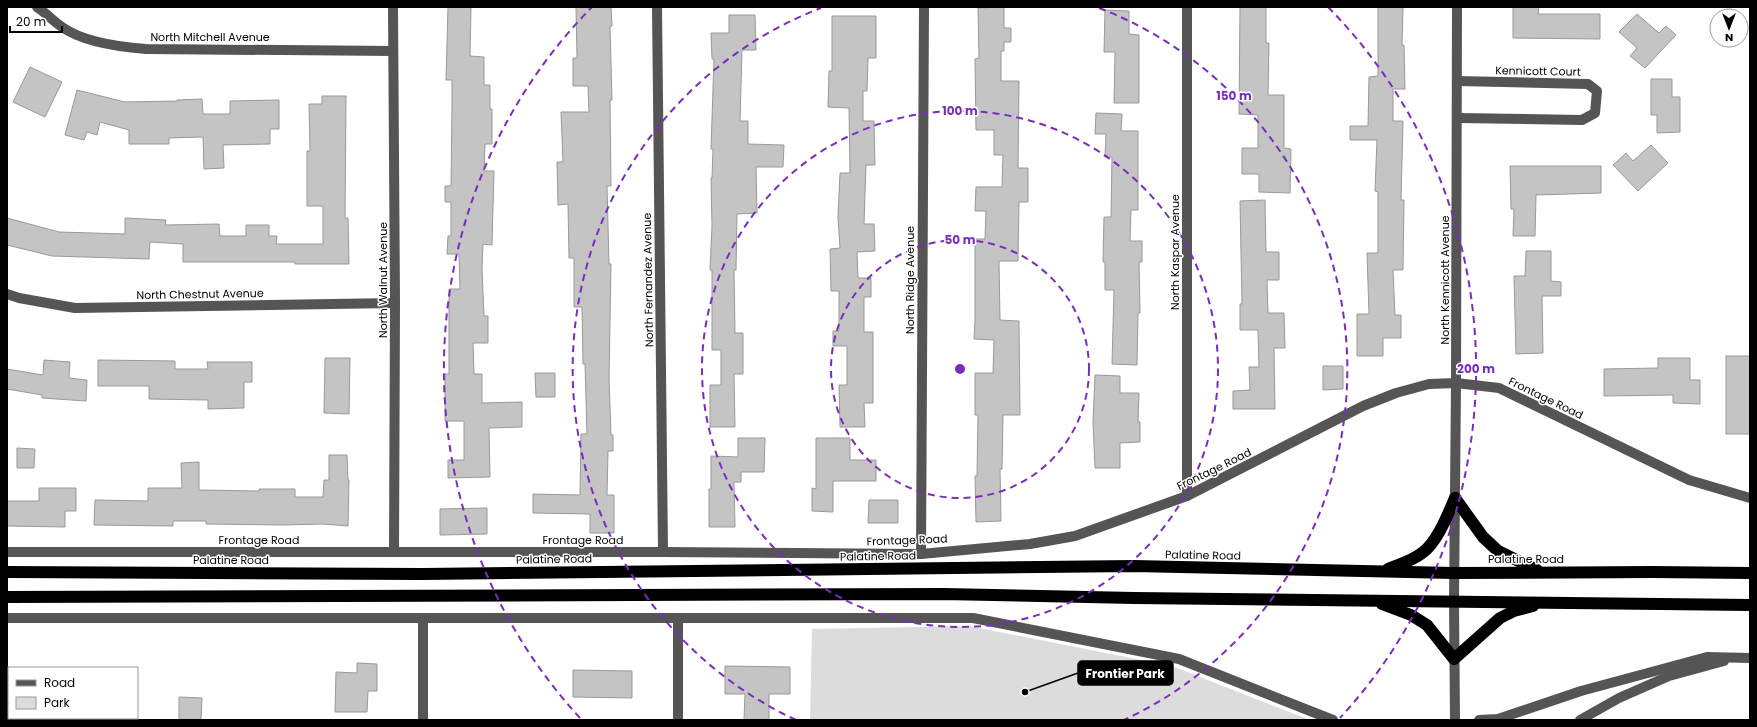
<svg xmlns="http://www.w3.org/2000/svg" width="1757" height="727" font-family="Poppins,sans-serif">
<rect width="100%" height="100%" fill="#fff"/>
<path fill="#dcdcdc" d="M969 626 1172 666 1310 720H810L812 629Z"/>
<g fill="#c4c4c4" stroke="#999">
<path d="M448 7H471L470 56 484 57V85H490V109H492V144H485L484 171H494L492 245 483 244 482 268 484 316H488V343H473L474 374H482V403L522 402V427L489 428 490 477 448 478V460H464V421H445V374H449V289H460L459 254H447L448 236H451V202H445V186H451L452 108V80H446Z"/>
<path d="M576 7H611L612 26H610L612 100H610L611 186H607L609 264H611L609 379 611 435H613V451H608L607 495H614V533H590V514L533 513V494L580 495 581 434H587L585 364H583L582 307H574V258H569L568 204 558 205 557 162H563L561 112H589L588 86H573V58H577Z"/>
<path d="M1004 7V28H1011V42H1004V51H1001V81H1019L1018 168H1028V202H1019L1018 261H999L1000 320 1019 321 1020 415H1003L1002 469H1000L1001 521 976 522 975 476H977L978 415H975V373H993L994 340 974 339 975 320V239H985L986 211H975L976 187H1002L1003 155H994V130H976L975 59 979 58 978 8Z"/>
<path d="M1240 7H1266V43H1269L1268 95H1284V148L1291 149 1290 193 1259 192V174H1242V148H1258V115L1239 114Z"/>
<path d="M1378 7H1403L1402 45H1404L1405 89H1393V121H1403L1401 200H1404L1403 270H1393L1395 315H1401V338H1383V356H1357V314H1369L1367 253H1378V192L1375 191 1377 140H1350V126H1368L1369 77 1378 76Z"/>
<path d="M1513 7H1539L1538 14H1600V39L1513 38Z"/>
<path d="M1105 10 1129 11V34L1139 35V103H1114L1115 52H1104Z"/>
<path d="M1637 14 1659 33 1666 26 1676 35 1645 68 1630 56 1637 48 1619 32Z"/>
<path d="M729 15H755L756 50H742L740 121H748V144L784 145 783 167H756L757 213 737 214 736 270H734L735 333H743V374H734L735 427H710V385H721V350H712V270H710L712 226 711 178H712L713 149H711L714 59H712L711 33H729Z"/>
<path d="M832 16H876V58H868L867 91H863V121H874L875 165H866L864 224H874L875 251 857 252 858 278H871V297H864V332H873V403H864L865 427H840L839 385H847V346H833V331H839V291H831L830 249 840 248 838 217 840 173H850L849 108 828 107 829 71H832Z"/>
<path d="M30 67 62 82 45 117 13 102Z"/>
<path d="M1651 79H1672V97H1680V132L1657 133V115H1651Z"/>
<path d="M77 90 125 102 177 101V100L202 99 203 114H230V101L279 100V129H270V144L223 145 224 168 204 169 203 137 169 138V144H129V130L100 122 97 135 87 132 84 140 65 135Z"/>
<path d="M322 96H346L345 218H348L349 264H295V262H183V244L150 242 149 259 52 256 7 245V218L59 232 125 234V218L166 220 165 225 219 224 220 236H246V225H269V236H277L276 244H323V206H307V151H310L309 104H322Z"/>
<path d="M1096 113 1122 114 1121 131H1138V210H1131L1130 241H1142V262H1139L1140 313H1138L1137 365 1112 364 1114 290H1105V262H1103L1104 217H1111L1112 157H1105L1106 134H1095Z"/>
<path d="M1651 145 1668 163 1638 191 1613 165 1626 153 1633 161Z"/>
<path d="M1510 166H1601V193L1536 195 1535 236H1513L1514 209H1511Z"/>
<path d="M1265 200 1266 252H1279V280H1267L1268 313H1284L1285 348H1274L1275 409H1233V391L1250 390 1249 367H1259L1258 330H1240V304H1242L1240 201Z"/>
<path d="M1526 251H1551V281L1561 282V296H1542L1543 353 1516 354 1514 276H1525Z"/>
<rect x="1726" y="356" width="24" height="78"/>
<path d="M325 358H350L349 414 324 413Z"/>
<path d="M1658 358H1690V380H1700V404L1673 403V395L1604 396V369L1658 368Z"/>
<path d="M44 360 70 362 69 378 87 380 86 401 42 398V395L7 389V369L43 375Z"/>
<path d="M98 360 175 361V369H208L207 362H252V382H244V408L208 409V400L149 399V386H98Z"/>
<path d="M1323 366H1343V389L1323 390Z"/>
<path d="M535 373H555V397H536Z"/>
<path d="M1095 375 1120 376V393H1139L1138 422H1140V442L1120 443V468H1095L1093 423Z"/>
<path d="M738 438H765L764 472H741V482H734L735 527H709V489H711V456L738 457Z"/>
<path d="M816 438H850V460H876V481H833V512L812 511V488L816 489Z"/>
<path d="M17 448 35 449 34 468H17Z"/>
<path d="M329 455H347L348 480H349L348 526 323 524 282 525 206 524V521H173V526L94 525 95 500 148 501V488H182L181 463 199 462V490L259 491V489H295V497H323L324 480H329Z"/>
<path d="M39 488H76V511H65V527L7 526V501H39Z"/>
<path d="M869 500H898V523H868Z"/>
<path d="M487 508V534L440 535V509Z"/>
<path d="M357 663 377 664V691H368L367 712H335L336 672 357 673Z"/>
<path d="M725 666 790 667V694H769V720H744L745 694H725Z"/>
<path d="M573 670 632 671V698L573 697Z"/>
<path d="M179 697 202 698 201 720H179Z"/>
</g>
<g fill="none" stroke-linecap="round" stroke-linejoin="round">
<g stroke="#555" stroke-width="10">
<path d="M37 7C46 13 53 21 62 27 83 42 120 47 146 49L393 51"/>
<path d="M393 7 395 303 394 552"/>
<path d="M657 7 663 552"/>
<path d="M1457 118 1582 120 1595 113 1597 91 1588 84 1457 81"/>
<path d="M7 294 19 298 75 308 395 303"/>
<path d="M1187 496V7"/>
<path d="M7 552H663L921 554 1030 544 1075 536 1187 496 1363 406 1396 393 1429 384 1456 383 1499 388 1689 480 1750 498"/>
<path d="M921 554 924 7"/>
<path d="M7 618H973L1179 659 1333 720"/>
<path d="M423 720V618"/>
<path d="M678 720V619"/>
<path d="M1455 720 1454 601 1456 383 1457 7"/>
<path d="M1479 720 1498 719 1581 691 1707 657 1750 658"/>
<path d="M1580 720 1619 698 1669 676 1724 661"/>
</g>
<g stroke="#000" stroke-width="12">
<path d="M1455 498 1483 537 1498 551 1537 570"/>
<path d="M1388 569C1400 564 1412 561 1422 553 1437 543 1448 514 1455 498"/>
<path d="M7 572 422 574 1134 566 1454 573 1653 572 1750 573"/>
<path d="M7 597 943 594 1134 598 1750 605"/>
<path d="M1382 604 1411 615 1427 625 1454 659 1500 618 1514 611 1533 606"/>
</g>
</g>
<g fill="none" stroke="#7b2cbf" stroke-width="2" stroke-dasharray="7 5">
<circle cx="960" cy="369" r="129"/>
<circle cx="960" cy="369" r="258"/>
<path d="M796 720A387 387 0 0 1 821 8M1099 8A387 387 0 0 1 1124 720"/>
<path d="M580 718A516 516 0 0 1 592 7M1328 7A516 516 0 0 1 1340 718"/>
</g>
<g text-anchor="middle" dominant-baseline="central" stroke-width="3" stroke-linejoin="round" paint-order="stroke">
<g font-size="11" fill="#000" stroke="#fff">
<text x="210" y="37">North Mitchell Avenue</text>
<text transform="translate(1538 71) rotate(1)">Kennicott Court</text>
<text transform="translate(1175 252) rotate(-90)">North Kaspar Avenue</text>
<text transform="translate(383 280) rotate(-90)">North Walnut Avenue</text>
<text transform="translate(648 280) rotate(-91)">North Fernandez Avenue</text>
<text transform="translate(910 280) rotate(-90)">North Ridge Avenue</text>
<text transform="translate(1445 280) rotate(-90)">North Kennicott Avenue</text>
<text transform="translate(200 294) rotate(-1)">North Chestnut Avenue</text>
<text transform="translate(1546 398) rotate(26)">Frontage Road</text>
<text transform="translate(1214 469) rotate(-26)">Frontage Road</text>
<text x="259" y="540">Frontage Road</text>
<text x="583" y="540">Frontage Road</text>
<text transform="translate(907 540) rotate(-2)">Frontage Road</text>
<text transform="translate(1203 555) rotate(1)">Palatine Road</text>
<text transform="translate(878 556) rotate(-1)">Palatine Road</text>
<text transform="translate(554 559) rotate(-1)">Palatine Road</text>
<text x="1526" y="559">Palatine Road</text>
<text x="231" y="560">Palatine Road</text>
</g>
</g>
<circle cx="960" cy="369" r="6" fill="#7b2cbf" stroke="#fff" stroke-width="2"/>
<g font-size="12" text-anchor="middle" font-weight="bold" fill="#7b2cbf" stroke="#fff" stroke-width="3" stroke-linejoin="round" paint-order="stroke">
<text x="1234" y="100">150 m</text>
<text x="960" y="115">100 m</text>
<text x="960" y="244">50 m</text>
<text x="1476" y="373">200 m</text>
</g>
<path fill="none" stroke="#000" stroke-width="1.5" d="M1025 692L1078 673"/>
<circle fill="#000" stroke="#fff" stroke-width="1.5" cx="1025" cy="692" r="4"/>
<rect fill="#000" stroke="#000" stroke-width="1.5" x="1078" y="661" width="95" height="24" rx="4"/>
<g font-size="12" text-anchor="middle" font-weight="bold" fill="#fff">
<text x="1125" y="678">Frontier Park</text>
</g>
<rect width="1757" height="727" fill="none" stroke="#000000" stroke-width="16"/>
<rect x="8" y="667" width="130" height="52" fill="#ffffff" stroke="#999999"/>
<rect x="16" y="680" width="20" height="6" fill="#555555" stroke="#999999"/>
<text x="44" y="687" font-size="12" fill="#000000">Road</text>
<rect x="16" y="697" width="20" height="12" fill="#dcdcdc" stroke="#999999"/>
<text x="44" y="707" font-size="12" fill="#000000">Park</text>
<g transform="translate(1729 28) rotate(180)"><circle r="19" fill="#ffffff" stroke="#999999"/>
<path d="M0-3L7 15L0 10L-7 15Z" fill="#000000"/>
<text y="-6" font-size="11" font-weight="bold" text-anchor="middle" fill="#000000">N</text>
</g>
<path d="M10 26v6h52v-6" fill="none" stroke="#000000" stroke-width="2"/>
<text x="16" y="26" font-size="12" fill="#000000" stroke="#ffffff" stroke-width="3" paint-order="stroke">20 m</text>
</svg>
